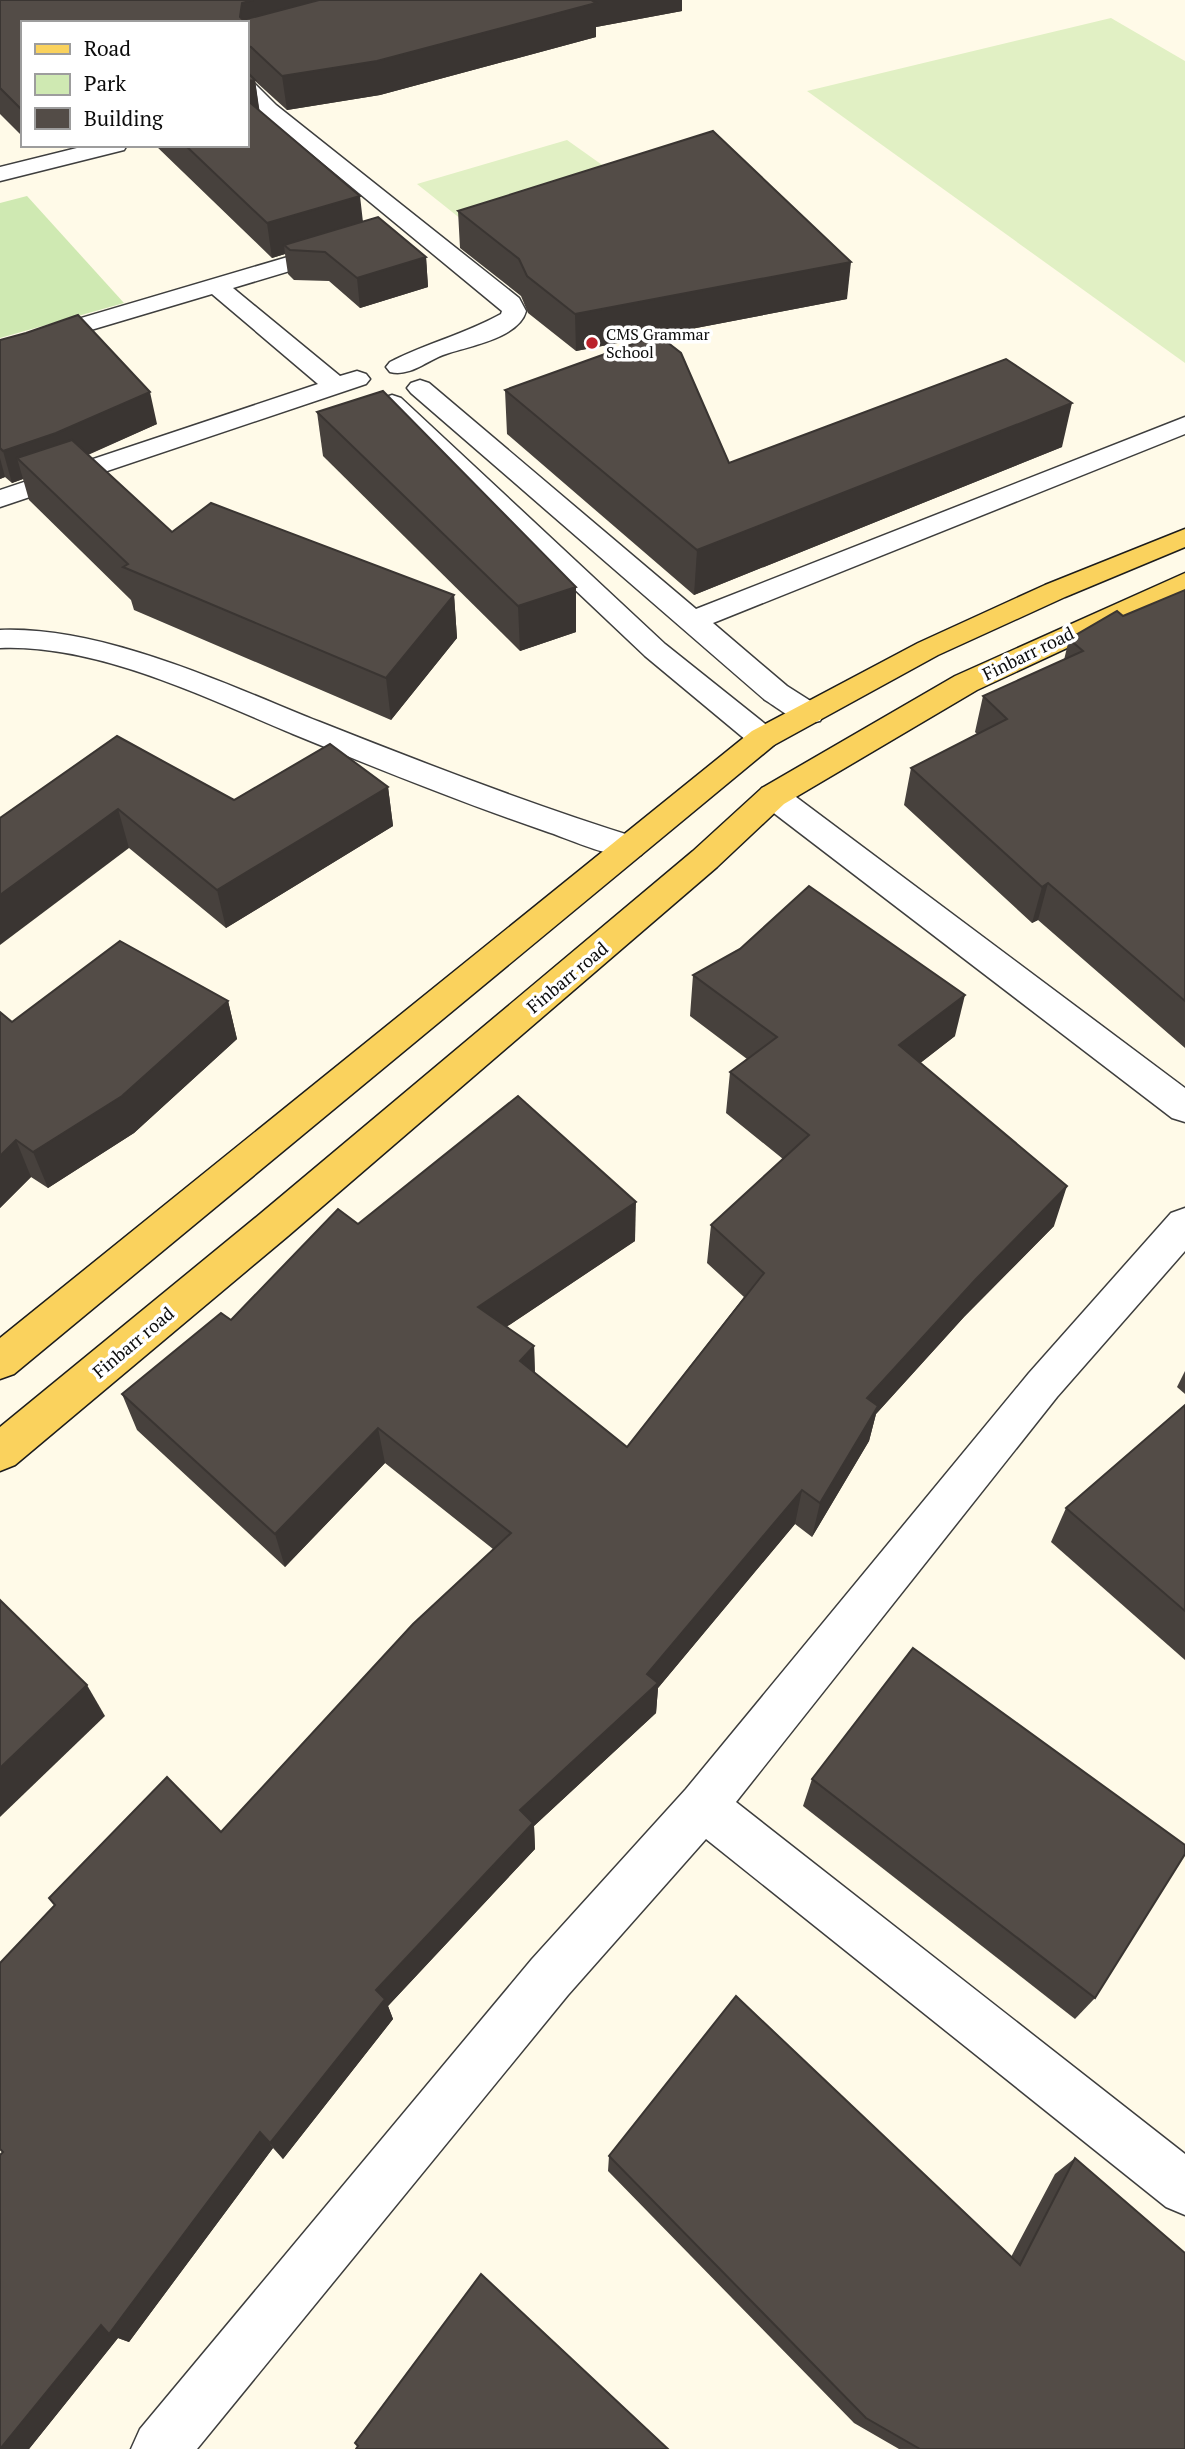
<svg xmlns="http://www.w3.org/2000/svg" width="1185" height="2449" font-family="'PT Serif',serif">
<rect width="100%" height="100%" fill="#fffae8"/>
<path fill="#cfe9b2" d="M27 196 124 303 0 338V203Z"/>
<g fill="#e1f0c4">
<path d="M1111 18 1185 61V363L807 91Z"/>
<path d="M567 140 629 184 476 231 417 184Z"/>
</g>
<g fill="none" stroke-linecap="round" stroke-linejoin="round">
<g stroke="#3e3e3e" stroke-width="3">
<g id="minor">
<path d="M247 81 254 83 276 105 519 298 526 311C519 338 469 346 446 354 427 360 411 377 390 372L386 367 390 362C427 343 465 334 501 314L502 311 262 113 247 99Z"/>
<path d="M89 145H127L124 150 0 181V167Z"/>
<path d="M335 243 343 245 347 250 343 255 233 288 340 376 357 371 366 374 370 379 366 384 0 507V490L318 384 212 294 0 357V342Z"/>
<path d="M420 380 429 383 696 609 1185 417V434L713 623 787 686 820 707 824 714 820 721C799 727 783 711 765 700L411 393 407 388 411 383Z"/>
<path d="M392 395 401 398 665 644 774 731 778 738 774 745 763 748 752 745 645 656 383 408 379 403 383 398Z"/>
<path d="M0 630C103 626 225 684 320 722 426 764 532 805 641 839L645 847 641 855C616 862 570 839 545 831 460 802 376 768 293 734 204 697 97 644 0 648Z"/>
<path d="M773 785 784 788 1185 1088V1122L1172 1118 762 804 757 796 762 788Z"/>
<path d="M1185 1208V1251L1057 1397 736 1802 1185 2154V2215L1166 2207 706 1839 568 1995 197 2449H131L140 2429 532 1959 686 1789 1029 1373 1171 1213Z"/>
</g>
</g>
<g stroke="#1c1c1c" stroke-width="3">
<g id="major">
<path d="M1185 529V547L1065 597 938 655 774 745 14 1374 0 1379V1338L752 731 918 643 1045 585Z"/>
<path d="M1185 573V593L977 690 784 804 717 867 288 1236 15 1465 0 1471V1427L260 1214 693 851 762 788 955 676Z"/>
</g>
</g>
<use href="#minor" fill="#fff" fill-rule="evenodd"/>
<use href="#major" fill="#fad25d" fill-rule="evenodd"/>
</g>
<g fill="#47413d">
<path d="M0 0H682V11L596 27V37L380 95 287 110 255 81 259 110 363 221 426 257 428 287 360 308 329 281 294 280 288 274 285 254 272 258 155 145H247V23H23V137L0 114Z"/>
<path d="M458 211 847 299 576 351 528 313 521 296 460 248Z"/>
<path d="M0 340 157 424 88 455 172 532 454 595 457 638 391 720 134 610 131 600 29 500 23 479 12 483 5 477 0 479Z"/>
<path d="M505 390 729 463 1062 447 694 595 507 434Z"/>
<path d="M317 412 576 587V632L520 651 323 456Z"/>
<path d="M1185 590V1048L1038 920 1032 923 904 805 911 768 977 734 975 732 983 696 1064 660 1069 639Z"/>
<path d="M388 787 393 826 226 928 129 848 0 818Z"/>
<path d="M693 975 955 1036 920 1063 1054 1226 964 1317 876 1414 869 1441 812 1537 795 1524 658 1688 656 1713 534 1826 535 1849 388 2006 393 2019 283 2159 273 2148 129 2342 118 2338 29 2449H0L3 2152 221 1832 493 1549 385 1463 285 1567 137 1430 122 1394 231 1320 358 1224 635 1241 506 1327 534 1346 535 1373 627 1447 744 1297 707 1263 711 1225 783 1159 726 1113 730 1072 747 1059 690 1016Z"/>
<path d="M228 1001 237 1039 134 1133 48 1188 31 1177 0 1208 12 1022Z"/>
<path d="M1185 1371V1394L1177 1387Z"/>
<path d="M1185 1405V1660L1051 1542 1066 1508Z"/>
<path d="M812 1779 1095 1998 1075 2019 803 1806Z"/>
<path d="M609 2156 1011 2257 1055 2174 1075 2158 1185 2449H899L854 2423 608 2171Z"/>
</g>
<g fill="#3a3532">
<path d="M253 0H381L247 36 240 17 242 3Z"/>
<path d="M585 0H682V11L596 27V37L380 95 287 110 282 76Z"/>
<path d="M255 80 260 114 247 117V81Z"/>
<path d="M360 196 364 231 284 245 285 254 272 258 267 223Z"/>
<path d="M426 257 428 287 360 308 357 278Z"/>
<path d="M851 262 847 299 576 351 575 314Z"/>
<path d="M150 392 157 424 64 465 17 458 23 479 12 483 3 451Z"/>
<path d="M1072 403 1062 447 694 595 697 550Z"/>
<path d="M0 458 5 477 0 479Z"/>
<path d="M576 587V632L520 651 518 606Z"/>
<path d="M454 595 457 638 391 720 386 678Z"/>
<path d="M388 787 393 826 226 928 217 890Z"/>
<path d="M118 809 129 848 0 945V895Z"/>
<path d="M1048 883 1038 920 1032 923 1042 887Z"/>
<path d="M965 995 955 1036 891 1086 899 1045Z"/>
<path d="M228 1001 237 1039 134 1133 48 1188 33 1152Z"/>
<path d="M16 1140 31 1177 0 1208V1156Z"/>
<path d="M1067 1186 1054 1226 964 1317 876 1414 869 1441 812 1537 820 1503 867 1398 976 1279Z"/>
<path d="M636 1202 635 1241 481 1344 478 1307Z"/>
<path d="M534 1346 535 1383 520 1361Z"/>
<path d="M378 1428 385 1463 285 1567 275 1534Z"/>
<path d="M802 1490 795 1524 658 1688 656 1713 534 1826 535 1849 388 2006 393 2019 283 2159 270 2143 376 1990 520 1810 647 1674Z"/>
<path d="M87 1685 105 1716 0 1817V1768Z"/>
<path d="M260 2132 273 2148 129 2342 118 2338 29 2449H1L101 2325Z"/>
</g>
<g fill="#534c47" stroke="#3a3532" stroke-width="2">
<path d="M0 0H253L242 3 240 17 243 20 319 0H591L596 3 377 61 282 76 251 47 247 46V23H23V111L0 88Z"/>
<path d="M247 72 255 80 247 81Z"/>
<path d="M247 100 360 196 267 223 185 145H247Z"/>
<path d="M713 131 851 262 575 314 527 276 519 259 458 211Z"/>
<path d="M378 217 426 257 357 278 325 252 290 250 284 245Z"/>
<path d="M78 315 150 392 56 433 3 451 0 448V340L26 333Z"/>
<path d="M658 335 681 353 729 463 1006 359 1072 403 697 550 505 390Z"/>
<path d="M383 391 576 587 518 606 317 412Z"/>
<path d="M72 440 172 532 211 503 454 595 386 678 123 567 128 564 17 458Z"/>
<path d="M1185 590V1001L1048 883 1042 887 911 768 1007 719 983 696 1083 651 1069 639 1117 611 1123 616Z"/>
<path d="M117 736 234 800 330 744 388 787 217 890 118 809 0 895V818Z"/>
<path d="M809 886 965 995 899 1045 1067 1186 976 1279 867 1398 878 1406 820 1503 802 1490 647 1674 658 1683 520 1810 533 1823 376 1990 385 1999 270 2143 260 2132 109 2334 101 2325 0 2449V2155L3 2152 0 2149V1963L55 1905 49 1898 167 1777 221 1832 413 1624 511 1533 378 1428 275 1534 122 1394 221 1313 231 1320 338 1209 358 1224 518 1096 636 1202 478 1307 534 1346 520 1361 627 1447 764 1273 711 1225 809 1135 730 1072 777 1037 693 975 740 949Z"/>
<path d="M120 941 228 1001 122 1096 33 1152 16 1140 0 1156V1012L12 1022Z"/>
<path d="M1185 1405V1611L1066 1508Z"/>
<path d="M0 1600 87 1685 0 1768Z"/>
<path d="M913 1648 1185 1845V1854L1095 1998 812 1779Z"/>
<path d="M736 1996 1020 2265 1075 2158 1185 2253V2449H920L866 2418 609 2156Z"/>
<path d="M481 2274 668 2449H356L358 2446 355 2443Z"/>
</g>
<circle fill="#bb222b" stroke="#fff" stroke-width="2.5" cx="592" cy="343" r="7"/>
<g text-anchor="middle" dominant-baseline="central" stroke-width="7" stroke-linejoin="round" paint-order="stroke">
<g font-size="16" fill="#0b0b0b" stroke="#fff" text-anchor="start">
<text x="606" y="334">CMS Grammar<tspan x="606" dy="18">School</tspan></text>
</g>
<g font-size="18" fill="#0b0b0b" stroke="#fff">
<text transform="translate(1028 653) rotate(-26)">Finbarr road</text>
<text transform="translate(567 977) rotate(-40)">Finbarr road</text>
<text transform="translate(133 1342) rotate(-40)">Finbarr road</text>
</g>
</g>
<rect x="21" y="21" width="228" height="126" fill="#ffffff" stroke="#9d9d9d" stroke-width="2"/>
<rect x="35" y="44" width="35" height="10" fill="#fad25d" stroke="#9d9d9d" stroke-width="2"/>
<text x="84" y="56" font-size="21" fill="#0b0b0b">Road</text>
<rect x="35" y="74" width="35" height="21" fill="#cfe9b2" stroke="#9d9d9d" stroke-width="2"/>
<text x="84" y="91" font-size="21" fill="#0b0b0b">Park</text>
<rect x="35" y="108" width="35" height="21" fill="#534c47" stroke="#9d9d9d" stroke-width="2"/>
<text x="84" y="126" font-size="21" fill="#0b0b0b">Building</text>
</svg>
